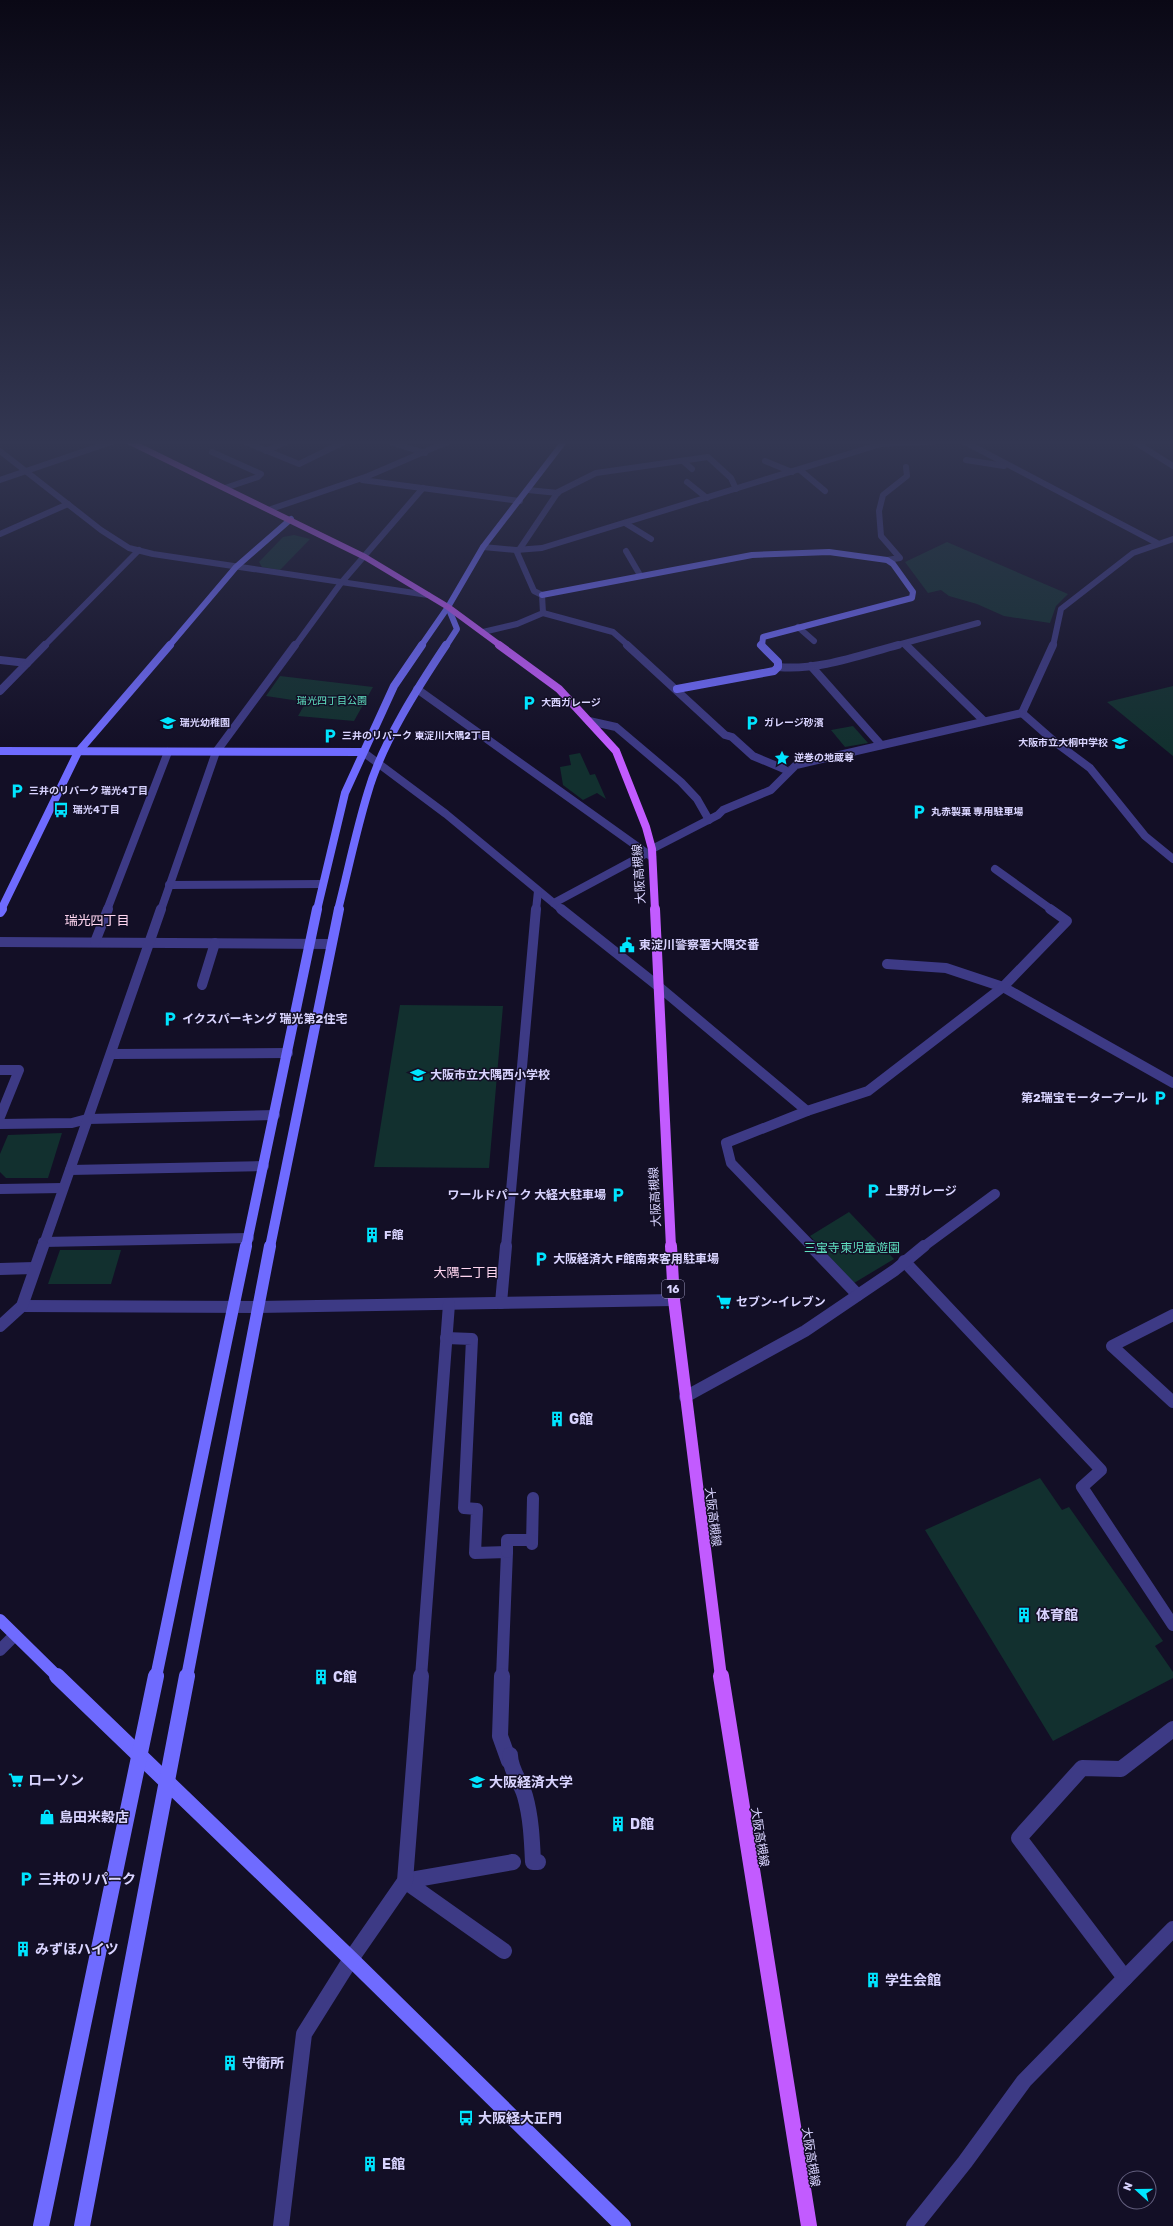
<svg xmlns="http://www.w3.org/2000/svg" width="1173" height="2226" font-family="Rubik,'Noto Sans JP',sans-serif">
<rect width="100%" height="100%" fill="#130f26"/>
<g fill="#12302f">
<path d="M294 535 310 539 280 570 262 567 259 562 283 537Z"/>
<path d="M947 542 1068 594 1056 606 1050 623 1004 616 977 604 949 596 941 590 928 593 905 562Z"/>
<path d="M280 676 373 687 354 721 298 716 306 702 266 696Z"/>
<path d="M1173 686V756L1107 702Z"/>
<path d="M853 726 868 743 845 747 831 730Z"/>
<path d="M580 753 590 775 595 774 606 799 597 793 583 800 563 785 560 767 571 765 569 755Z"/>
<path d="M400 1005 503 1006 489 1168 374 1167Z"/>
<path d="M62 1133 48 1178H6L0 1172V1154L8 1135Z"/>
<path d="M849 1212 894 1259 854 1283 810 1236Z"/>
<path d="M60 1250H121L111 1284H48Z"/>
<path d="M1040 1478 1062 1510 1069 1507 1163 1641 1155 1646 1173 1672V1678L1053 1741 925 1530Z"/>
</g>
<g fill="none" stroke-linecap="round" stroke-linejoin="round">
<g stroke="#3d3a85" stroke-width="6">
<path d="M238 439 299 464 350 439"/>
<path d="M387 439 393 443 425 453"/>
<path d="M863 439 881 444"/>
<path d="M1130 439 1173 466"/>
<path d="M0 451 101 530 129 548 153 554 428 595"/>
<path d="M266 451 292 439"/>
<path d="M212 452 261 474 258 477 225 488"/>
<path d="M966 460 1004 466"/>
<path d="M683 461 692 469"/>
<path d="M765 461 792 472"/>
<path d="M800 470 825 491"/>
<path d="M0 480 120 439"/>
<path d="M362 480 520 501"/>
<path d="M687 482 707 498"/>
<path d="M528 490 558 493"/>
<path d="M271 509 368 476 454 439"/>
<path d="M625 523 651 539"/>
<path d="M0 534 68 504"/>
<path d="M483 547 516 550 542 548 881 444 961 440 1157 543"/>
<path d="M519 550 558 492 596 473 708 457 731 478 736 489"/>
<path d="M626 551 640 575"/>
<path d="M887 560 900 558 881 536 879 511 883 495 907 476 906 467"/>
<path d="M543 613 613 632 629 646"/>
<path d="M798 627 814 641"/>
<path d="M483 632 517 624 543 613 542 595 534 591 516 550"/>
<path d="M905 644 907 646"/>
<path d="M44 646 139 550"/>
<path d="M295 646 341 583 423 488"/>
<path d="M894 646 978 623"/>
<path d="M1053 646 1061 609 1133 553 1173 539"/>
</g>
<g stroke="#3d3a85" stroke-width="8">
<path d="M627 645 725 735 732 737 753 756 789 771"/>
<path d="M906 645 984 721"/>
<path d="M0 660 27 663"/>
<path d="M811 666 881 745"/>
<path d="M778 667C818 671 860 655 898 645"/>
<path d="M417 689 652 857"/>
<path d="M0 691 45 645"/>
<path d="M1022 713 1053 645"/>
<path d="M1022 713 1055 742 1090 768 1145 836 1173 859"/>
<path d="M589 721 616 727 681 782 697 799 709 820"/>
<path d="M363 752 446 814 562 910"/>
<path d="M652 849 718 815 723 810 771 790 796 765 1022 713"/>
<path d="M995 869 1052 910"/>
<path d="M169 885 322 884"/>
<path d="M554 903 647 853"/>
<path d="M107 910 168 752"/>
<path d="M161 910 216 752 295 645"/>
<path d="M536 910 538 891"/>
</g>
<g stroke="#3d3a85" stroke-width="10">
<path d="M561 909 658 986 807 1111"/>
<path d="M0 942 330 944"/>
<path d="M95 942 108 909"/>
<path d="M887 964 946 968 1003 987 1173 1083"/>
<path d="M202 985 215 943"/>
<path d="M112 1054 288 1053"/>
<path d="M0 1070H19L0 1117"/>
<path d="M0 1124 72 1123 87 1119 275 1115"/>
<path d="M70 1170 264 1166"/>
<path d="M0 1189 63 1188"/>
<path d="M43 1242 249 1238"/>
<path d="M43 1247 161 909"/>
<path d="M506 1247 536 909"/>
<path d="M812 1247 731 1163 726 1143 807 1111 868 1091 1003 987 1067 921 1050 909"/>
<path d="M923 1247 995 1194"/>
</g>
<g stroke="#3d3a85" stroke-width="12">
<path d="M811 1246 858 1295"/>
<path d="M904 1261 1101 1470 1082 1487 1173 1625"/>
<path d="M0 1269 34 1268"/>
<path d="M501 1303 506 1246"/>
<path d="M22 1306 258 1307 674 1300"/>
<path d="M1173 1315 1112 1346 1173 1402"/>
<path d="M0 1326 22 1306 43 1246"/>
<path d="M446 1338 472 1339 464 1508 477 1509 475 1553 507 1552 502 1677"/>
<path d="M685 1397 805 1331 895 1270 924 1246"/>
<path d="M532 1544 533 1498"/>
<path d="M507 1552V1540H532"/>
<path d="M0 1650 15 1635"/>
<path d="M421 1677 449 1304"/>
</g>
<g stroke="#3d3a85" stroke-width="16">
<path d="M502 1676 500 1736 509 1761"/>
<path d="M510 1755C510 1770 521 1782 525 1796 531 1817 532 1840 533 1862H538"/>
<path d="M504 1951 405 1881 513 1862"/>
<path d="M1125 1978 1019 1838 1082 1768 1121 1769 1173 1729"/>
<path d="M281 2226 304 2034 351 1959 405 1881 421 1676"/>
<path d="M914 2226 965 2162 1024 2081 1173 1929"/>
</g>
<g stroke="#6f6bff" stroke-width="6">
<path d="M542 595 752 555 829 552 887 560 893 564 913 592 912 598 763 637 762 646"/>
<path d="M169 646 236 567 291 519"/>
<path d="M421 646 448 607 483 547 566 439"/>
<path d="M446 646 457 629 448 607"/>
</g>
<g stroke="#6f6bff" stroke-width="8">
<path d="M677 689 774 671 778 667V662L761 645"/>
<path d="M0 751 363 752"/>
<path d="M1 910 78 752 170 645"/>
<path d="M317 910 345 793 394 686 422 645"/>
<path d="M338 910C348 871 356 831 368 792 382 743 418 687 446 645"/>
</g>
<g stroke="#6f6bff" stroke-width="10">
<path d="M0 912 2 909"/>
<path d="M246 1247 317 909"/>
<path d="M270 1247 339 909"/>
</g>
<g stroke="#6f6bff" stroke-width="12">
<path d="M0 1620 58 1677"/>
<path d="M156 1677 246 1246"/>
<path d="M187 1677 270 1246"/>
</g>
<g stroke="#6f6bff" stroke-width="16">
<path d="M57 1676 351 1959 623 2226"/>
<path d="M41 2226 156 1676"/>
<path d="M82 2226 187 1676"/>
</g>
<path stroke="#c25bff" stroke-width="6" d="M124 439 365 557 448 607 501 646"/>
<path stroke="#c25bff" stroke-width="8" d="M499 645 559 689 616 751 646 827 652 849 655 910"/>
<path stroke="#c25bff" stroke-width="10" d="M655 909 671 1247"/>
<path stroke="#c25bff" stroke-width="12" d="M671 1246 674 1300 721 1677"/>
<path stroke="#c25bff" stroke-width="16" d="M721 1676 809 2226"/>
</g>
<linearGradient id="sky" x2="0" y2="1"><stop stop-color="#0a0815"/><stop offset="0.59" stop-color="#333752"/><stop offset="1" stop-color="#333752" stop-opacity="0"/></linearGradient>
<rect width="1173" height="750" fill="url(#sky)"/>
<defs>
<g id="parking-bare" transform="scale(1.2)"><path d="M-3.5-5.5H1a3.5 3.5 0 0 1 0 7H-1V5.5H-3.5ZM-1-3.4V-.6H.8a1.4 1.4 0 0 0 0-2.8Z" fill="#00e5ff" stroke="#130f26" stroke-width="2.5" paint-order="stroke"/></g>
<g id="school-bare" transform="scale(1.2)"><path d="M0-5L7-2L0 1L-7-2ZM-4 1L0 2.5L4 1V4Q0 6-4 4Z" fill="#00e5ff" stroke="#130f26" stroke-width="2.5" paint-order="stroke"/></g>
<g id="sight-bare" transform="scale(1.2)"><path d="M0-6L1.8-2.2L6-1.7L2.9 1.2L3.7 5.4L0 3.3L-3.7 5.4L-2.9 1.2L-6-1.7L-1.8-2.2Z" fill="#00e5ff" stroke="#130f26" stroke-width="2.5" paint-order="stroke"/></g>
<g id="bus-bare" transform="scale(1.2)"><path d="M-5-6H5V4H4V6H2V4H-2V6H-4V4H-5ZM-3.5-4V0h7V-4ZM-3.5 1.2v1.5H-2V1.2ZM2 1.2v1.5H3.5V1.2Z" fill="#00e5ff" stroke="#130f26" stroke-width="2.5" paint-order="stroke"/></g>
<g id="civic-bare" transform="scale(1.2)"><path d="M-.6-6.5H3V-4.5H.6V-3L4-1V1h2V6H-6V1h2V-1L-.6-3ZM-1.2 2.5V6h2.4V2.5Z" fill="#00e5ff" stroke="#130f26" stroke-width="2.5" paint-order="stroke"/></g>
<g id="building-bare" transform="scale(1.2)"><path d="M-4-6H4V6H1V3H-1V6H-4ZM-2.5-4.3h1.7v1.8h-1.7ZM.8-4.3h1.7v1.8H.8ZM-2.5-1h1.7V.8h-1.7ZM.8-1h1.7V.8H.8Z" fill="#00e5ff" stroke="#130f26" stroke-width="2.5" paint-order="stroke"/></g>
<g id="supermarket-bare" transform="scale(1.2)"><path d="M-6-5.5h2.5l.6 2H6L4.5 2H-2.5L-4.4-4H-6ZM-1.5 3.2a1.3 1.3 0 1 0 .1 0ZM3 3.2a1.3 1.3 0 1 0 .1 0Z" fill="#00e5ff" stroke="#130f26" stroke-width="2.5" paint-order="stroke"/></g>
<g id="university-bare" transform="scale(1.2)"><path d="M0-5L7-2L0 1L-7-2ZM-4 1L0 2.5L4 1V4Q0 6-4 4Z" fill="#00e5ff" stroke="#130f26" stroke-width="2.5" paint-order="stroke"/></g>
<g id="shop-bare" transform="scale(1.2)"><path d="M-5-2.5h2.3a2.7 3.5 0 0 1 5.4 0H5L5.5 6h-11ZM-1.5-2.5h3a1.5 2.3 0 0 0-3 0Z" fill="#00e5ff" stroke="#130f26" stroke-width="2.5" paint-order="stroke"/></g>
</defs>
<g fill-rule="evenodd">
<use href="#parking-bare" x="529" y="703"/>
<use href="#school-bare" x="168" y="723"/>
<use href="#parking-bare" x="752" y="723"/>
<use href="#parking-bare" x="330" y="736"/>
<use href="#school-bare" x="1120" y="743"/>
<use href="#sight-bare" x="782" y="758"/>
<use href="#parking-bare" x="17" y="791"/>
<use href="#bus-bare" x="61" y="810"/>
<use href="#parking-bare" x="919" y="812"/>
<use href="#civic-bare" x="627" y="945"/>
<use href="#parking-bare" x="170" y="1019"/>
<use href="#school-bare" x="418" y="1075"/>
<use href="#parking-bare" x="1160" y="1098"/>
<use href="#parking-bare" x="873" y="1191"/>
<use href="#parking-bare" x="618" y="1195"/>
<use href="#building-bare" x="372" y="1235"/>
<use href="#parking-bare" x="541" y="1259"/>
<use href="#supermarket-bare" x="724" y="1302"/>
<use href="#building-bare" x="557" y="1419"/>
<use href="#building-bare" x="1024" y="1615"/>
<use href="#building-bare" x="321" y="1677"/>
<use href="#supermarket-bare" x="16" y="1780"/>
<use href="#university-bare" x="477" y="1782"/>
<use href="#shop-bare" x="47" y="1817"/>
<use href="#building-bare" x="618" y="1824"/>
<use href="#parking-bare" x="26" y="1879"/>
<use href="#building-bare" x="23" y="1949"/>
<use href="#building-bare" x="873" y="1980"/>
<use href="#building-bare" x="230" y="2063"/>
<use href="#bus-bare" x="466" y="2118"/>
<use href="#building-bare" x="370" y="2164"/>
</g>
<g text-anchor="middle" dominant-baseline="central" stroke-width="3" stroke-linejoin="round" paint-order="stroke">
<g font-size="10" fill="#5fe0c0" stroke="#130f26">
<text x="332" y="701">瑞光四丁目公園</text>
</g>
<g font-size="10" font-weight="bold" fill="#d9d4ff" stroke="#130f26" text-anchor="start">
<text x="541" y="703">大西ガレージ</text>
<text x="180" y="723">瑞光幼稚園</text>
<text x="764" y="723">ガレージ砂濱</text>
<text x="342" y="736">三井のリパーク 東淀川大隅2丁目</text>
<text x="1108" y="743" text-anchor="end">大阪市立大桐中学校</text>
<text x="794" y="758">逆巻の地蔵尊</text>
<text x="29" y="791">三井のリパーク 瑞光4丁目</text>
<text x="73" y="810">瑞光4丁目</text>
<text x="931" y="812">丸赤製菓 専用駐車場</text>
</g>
<rect fill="#130f26" stroke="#9e99be" stroke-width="1" x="662" y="1280" width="22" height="18" rx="3"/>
<g font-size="11" font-weight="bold" fill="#d9d4ff">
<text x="673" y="1289">16</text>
</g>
<g font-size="12" fill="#d9d4ff" stroke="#130f26">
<text transform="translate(639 874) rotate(-94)">大阪高槻線</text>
<text transform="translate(655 1197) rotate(-93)">大阪高槻線</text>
<text transform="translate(713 1517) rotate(83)">大阪高槻線</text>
<text transform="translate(760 1837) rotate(81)">大阪高槻線</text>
<text transform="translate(811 2157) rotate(81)">大阪高槻線</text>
</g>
<g font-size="12" font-weight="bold" fill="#d9d4ff" stroke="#130f26" text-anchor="start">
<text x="639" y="945">東淀川警察署大隅交番</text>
<text x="182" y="1019">イクスパーキング 瑞光第2住宅</text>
<text x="430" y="1075">大阪市立大隅西小学校</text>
<text x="1148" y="1098" text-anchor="end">第2瑞宝モータープール</text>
<text x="885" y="1191">上野ガレージ</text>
<text x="606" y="1195" text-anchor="end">ワールドパーク 大経大駐車場</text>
<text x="384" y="1235">F館</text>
<text x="553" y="1259">大阪経済大 F館南来客用駐車場</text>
<text x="736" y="1302">セブン-イレブン</text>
</g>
<g font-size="12" fill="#5fe0c0" stroke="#130f26">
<text x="852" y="1248">三宝寺東児童遊園</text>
</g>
<g font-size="13" fill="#ffd6f0" stroke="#130f26">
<text x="97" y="920">瑞光四丁目</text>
<text x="466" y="1272">大隅二丁目</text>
</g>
<g font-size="14" font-weight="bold" fill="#d9d4ff" stroke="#130f26" text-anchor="start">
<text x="569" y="1419">G館</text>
<text x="1036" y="1615">体育館</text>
<text x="333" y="1677">C館</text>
<text x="28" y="1780">ローソン</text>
<text x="489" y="1782">大阪経済大学</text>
<text x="59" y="1817">島田米穀店</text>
<text x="630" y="1824">D館</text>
<text x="38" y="1879">三井のリパーク</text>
<text x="35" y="1949">みずほハイツ</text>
<text x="885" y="1980">学生会館</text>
<text x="242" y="2063">守衛所</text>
<text x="478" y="2118">大阪経大正門</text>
<text x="382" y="2164">E館</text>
</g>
</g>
<g transform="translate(1137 2190) rotate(291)"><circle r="19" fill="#130f26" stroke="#625e7d"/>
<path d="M0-3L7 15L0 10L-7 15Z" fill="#00e5ff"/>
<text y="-6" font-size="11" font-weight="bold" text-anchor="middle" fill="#d9d4ff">N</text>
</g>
</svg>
